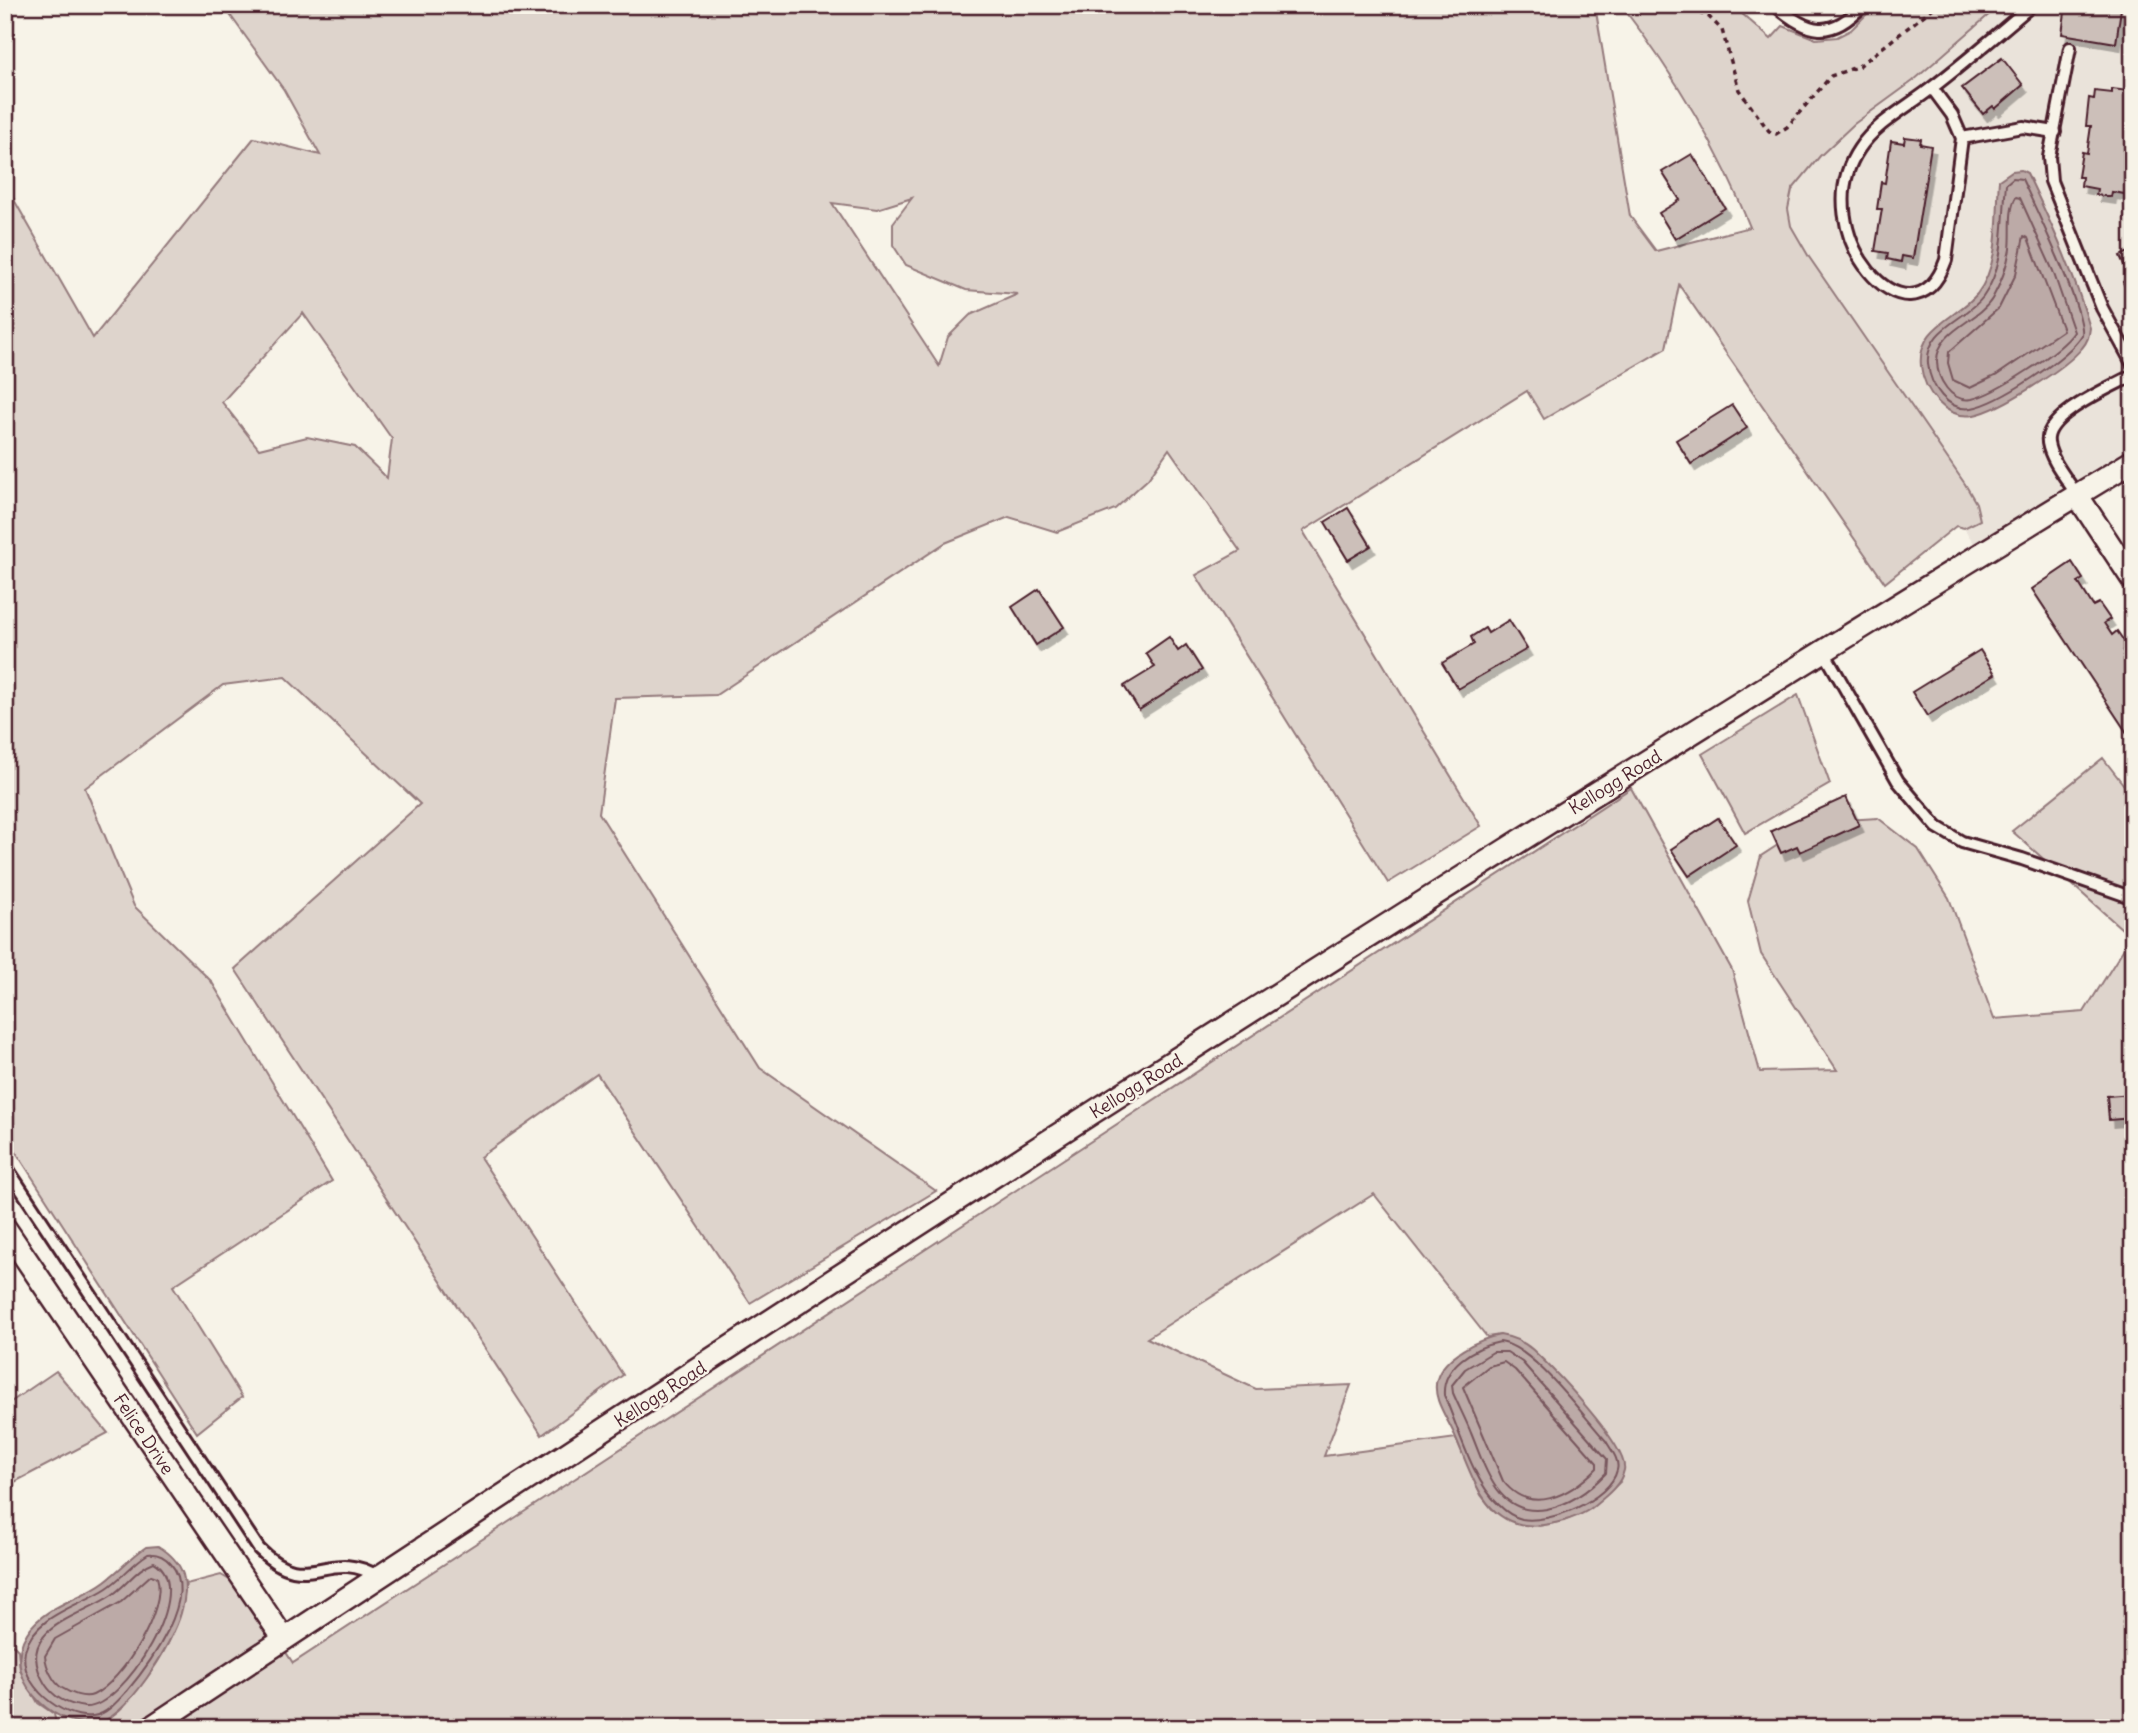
<svg xmlns="http://www.w3.org/2000/svg" width="2138" height="1733" font-family="Delius,sans-serif">
<defs>
<filter id="shadow"><feDropShadow dx="4.5" dy="7" stdDeviation="0" flood-color="#0004"/></filter>
</defs>
<rect width="100%" height="100%" fill="#f7f3e8"/>
<filter id="ink" filterUnits="userSpaceOnUse"><feTurbulence type="fractalNoise" baseFrequency=".0143" numOctaves="2"/><feDisplacementMap in="SourceGraphic" scale="14" xChannelSelector="R" yChannelSelector="G"/><feConvolveMatrix kernelMatrix="1 2 1 2 8 2 1 2 1" color-interpolation-filters="sRGB"/></filter>
<g filter="url(#ink)">
<path fill="#eae3da" d="M1978 5H2133V453L1977 548 1747 199Z"/>
<g fill="#ded4cc" stroke="#947a7c" stroke-width="2" fill-rule="evenodd">
<path d="M223 5H1595L1630 216 1656 251 1750 227C1718 146 1674 74 1621 5H1732L1771 39 1783 26 1816 39 1837 37 1851 30 1876 5H2000L1913 81 1854 124 1820 156 1792 190 1788 209 1791 226 1809 257 1965 484 1976 503 1980 520 1964 528 1956 526 1885 583 1679 285 1666 348 1544 419 1527 391 1303 531 1481 826 1388 883 1196 575 1240 551 1169 449 1148 479 1115 509 1057 532 1009 517 945 543 716 695 615 698 599 813 760 1068 936 1191 750 1303 597 1074 480 1157 623 1375 542 1435 235 969 420 804 285 677 223 685 85 788 134 906 211 981 332 1181 173 1286 242 1397 197 1433 5 1135V824L8 821 5 816V184L93 338 254 138 320 155 284 90ZM912 198 893 223V245L906 265 966 290 1018 294 970 315 948 337 939 366 832 203 877 209ZM303 313 392 439 387 478 355 447 307 437 259 449 222 402Z"/>
<path d="M1798 695 1830 784 1745 833 1702 754Z"/>
<path d="M2103 758 2133 797V1728H97V1723C147 1691 177 1642 186 1584L221 1575 245 1589 293 1663 1631 788 1732 970 1760 1072 1837 1070 1761 954 1748 901 1761 856 1813 822 1878 818 1918 849 1949 898 1994 1019 2084 1012 2131 937 2012 831ZM1374 1194 1487 1337 1500 1335 1620 1482 1590 1509 1564 1521 1539 1526 1492 1509 1481 1495 1456 1438 1324 1456 1351 1385 1256 1389 1147 1338Z"/>
<path d="M56 1371 108 1433 5 1487V1406Z"/>
<path d="M5 1637 18 1650 20 1670 38 1703 54 1714 57 1728H5Z"/>
</g>
<g fill="#bcaaa7" stroke="#8e7275" stroke-width="2">
<path d="M2021 170 2027 173C2051 223 2075 275 2090 328 2089 336 2088 341 2082 348 2066 368 2000 410 1974 415 1945 420 1924 391 1921 366 1917 327 1957 318 1977 294 2001 263 1996 216 1999 180L2012 171Z"/>
<path d="M1500 1335C1513 1337 1523 1341 1533 1350 1552 1368 1629 1447 1624 1470 1621 1485 1605 1497 1594 1506 1582 1516 1565 1521 1550 1524 1488 1536 1475 1483 1456 1438 1449 1420 1431 1399 1437 1379 1444 1356 1478 1339 1500 1335Z"/>
<path d="M158 1546C185 1562 190 1584 181 1613 173 1642 127 1720 95 1723 50 1728 0 1676 27 1633 45 1605 80 1600 105 1581 120 1570 131 1557 146 1547Z"/>
</g>
<g fill="none" stroke-linecap="round" stroke-linejoin="round">
<g stroke="#78575d" stroke-width="2">
<path d="M2013 178 2022 179C2034 205 2086 312 2082 335 2068 358 1999 403 1972 408 1948 412 1930 386 1928 364 1925 328 1966 320 1983 297 2006 265 2002 222 2006 184Z"/>
<path d="M2016 197 2020 198 2053 271 2074 332C2062 351 1995 394 1972 399 1951 403 1937 379 1937 361 1937 330 1979 321 1992 299 2001 283 2007 267 2010 249 2012 233 2008 210 2016 197Z"/>
<path d="M2024 236 2028 238 2063 330 1997 375 1970 388 1953 380 1948 363 1949 352 1999 308 2016 274Z"/>
<path d="M1500 1342C1533 1346 1583 1416 1606 1441 1611 1450 1620 1460 1617 1470 1610 1500 1549 1524 1522 1519 1513 1517 1505 1511 1499 1505 1473 1482 1458 1427 1444 1395 1442 1366 1474 1347 1500 1342Z"/>
<path d="M1493 1352H1507L1522 1362 1607 1459 1606 1473C1589 1491 1571 1504 1547 1509 1498 1518 1486 1469 1471 1433 1466 1420 1459 1407 1453 1393L1452 1385 1465 1369Z"/>
<path d="M1504 1362 1515 1370 1597 1463V1468C1570 1495 1531 1517 1503 1481L1463 1387 1489 1366Z"/>
<path d="M148 1554C158 1553 165 1557 171 1564 200 1597 148 1666 127 1691 119 1700 106 1715 93 1716 62 1720 18 1684 25 1651 34 1615 82 1605 107 1588 122 1578 133 1563 148 1554Z"/>
<path d="M154 1562C200 1587 122 1710 85 1707 69 1705 54 1698 45 1684 12 1629 78 1618 112 1595 127 1585 137 1568 154 1562Z"/>
<path d="M151 1575 157 1577C168 1608 122 1682 93 1695 84 1699 70 1693 62 1688 53 1682 46 1667 45 1656L55 1639 121 1602Z"/>
</g>
</g>
<g fill="#ccbfb9" stroke="#4a1f2b" stroke-width="2" filter="url(#shadow)">
<path d="M2066 5H2106L2121 9 2116 43 2062 34Z"/>
<path d="M2002 58 2023 85 1995 109 1993 106 1983 114 1962 88Z"/>
<path d="M2112 89 2129 91 2128 98 2133 99V188L2131 195 2112 192 2111 197 2096 195 2097 189 2081 186 2082 177H2078L2082 152 2087 153 2091 126H2086L2089 98 2094 99 2095 91 2112 93Z"/>
<path d="M1905 137 1921 139 1920 144 1931 146 1913 258 1902 256 1901 262 1887 259 1888 253 1875 251 1882 209H1877L1881 182 1885 183 1891 141 1904 143Z"/>
<path d="M1692 154 1725 208 1675 239 1659 213 1680 200 1662 172Z"/>
<path d="M2133 250V303H2132L2123 282 2129 276 2120 256Z"/>
<path d="M1732 405 1747 428 1691 464 1676 440Z"/>
<path d="M1348 508 1371 546 1348 560 1325 522Z"/>
<path d="M2072 562 2083 579 2078 582 2093 606 2099 603 2110 619 2104 623 2112 635 2117 631 2128 647 2123 651 2130 661 2133 659V742L2032 589Z"/>
<path d="M1039 589 1064 627 1036 645 1012 607Z"/>
<path d="M1509 620 1527 649 1458 689 1442 663 1474 644 1471 637 1485 628 1488 633Z"/>
<path d="M1169 637 1178 651 1186 645 1202 670 1139 710 1124 686 1155 667 1146 653Z"/>
<path d="M1980 650 1995 674 1927 716 1912 692Z"/>
<path d="M1846 797 1859 825 1800 852 1797 846 1781 853 1771 831Z"/>
<path d="M1718 818 1736 845 1689 876 1671 849Z"/>
<path d="M2133 1094V1118L2109 1120 2107 1096Z"/>
</g>
<g fill="none" stroke-linecap="round" stroke-linejoin="round">
<g stroke="#4a1f2b" stroke-width="16">
<g id="lane">
<path d="M1775 5C1808 34 1831 40 1863 5"/>
<path d="M2070 48 2049 157 2051 181 2102 308 2133 365"/>
<path d="M1932 88 1952 115 1962 138 1946 260C1911 357 1804 230 1859 149 1877 122 1908 107 1933 87 1967 61 1999 33 2032 5"/>
<path d="M1962 138 2023 127 2055 132"/>
<path d="M2077 495C2067 479 2051 461 2048 443 2043 415 2112 387 2133 375"/>
<path d="M1823 650 1898 781 1937 827 1962 842 2022 859 2133 898"/>
<path d="M5 1165 259 1549C308 1598 327 1545 379 1577"/>
</g>
</g>
<g stroke="#4a1f2b" stroke-width="26">
<g id="street">
<path d="M2077 495 2133 580"/>
<path d="M5 1228 284 1639"/>
<path d="M150 1728C804 1295 1463 869 2133 461"/>
</g>
</g>
<path stroke="#4a1f2b" stroke-width="3.5" stroke-dasharray="5 5" stroke-linecap="butt" d="M1680 5 1709 17 1722 30 1739 90 1769 131 1776 134 1787 127 1831 76 1859 66 1937 5"/>
<use href="#lane" stroke="#f7f3e8" stroke-width="10"/>
<use href="#street" stroke="#f7f3e8" stroke-width="21"/>
</g>
</g>
<g text-anchor="middle" dominant-baseline="central" stroke-width="5" stroke-linejoin="round" paint-order="stroke">
<g font-size="18" fill="#4a1f2b" stroke="#f7f3e8">
<text transform="translate(1615 782) rotate(-32)">Kellogg Road</text>
<text transform="translate(1136 1086) rotate(-32)">Kellogg Road</text>
<text transform="translate(660 1394) rotate(-33)">Kellogg Road</text>
<text transform="translate(144 1434) rotate(56)">Felice Drive</text>
</g>
</g>
<rect width="2138" height="1733" fill="none" stroke="#f7f3e8" stroke-width="28"/>
<rect x="14" y="14" width="2110" height="1705" fill="none" stroke="#4a1f2b" stroke-width="2.5" filter="url(#ink)"/>
</svg>
